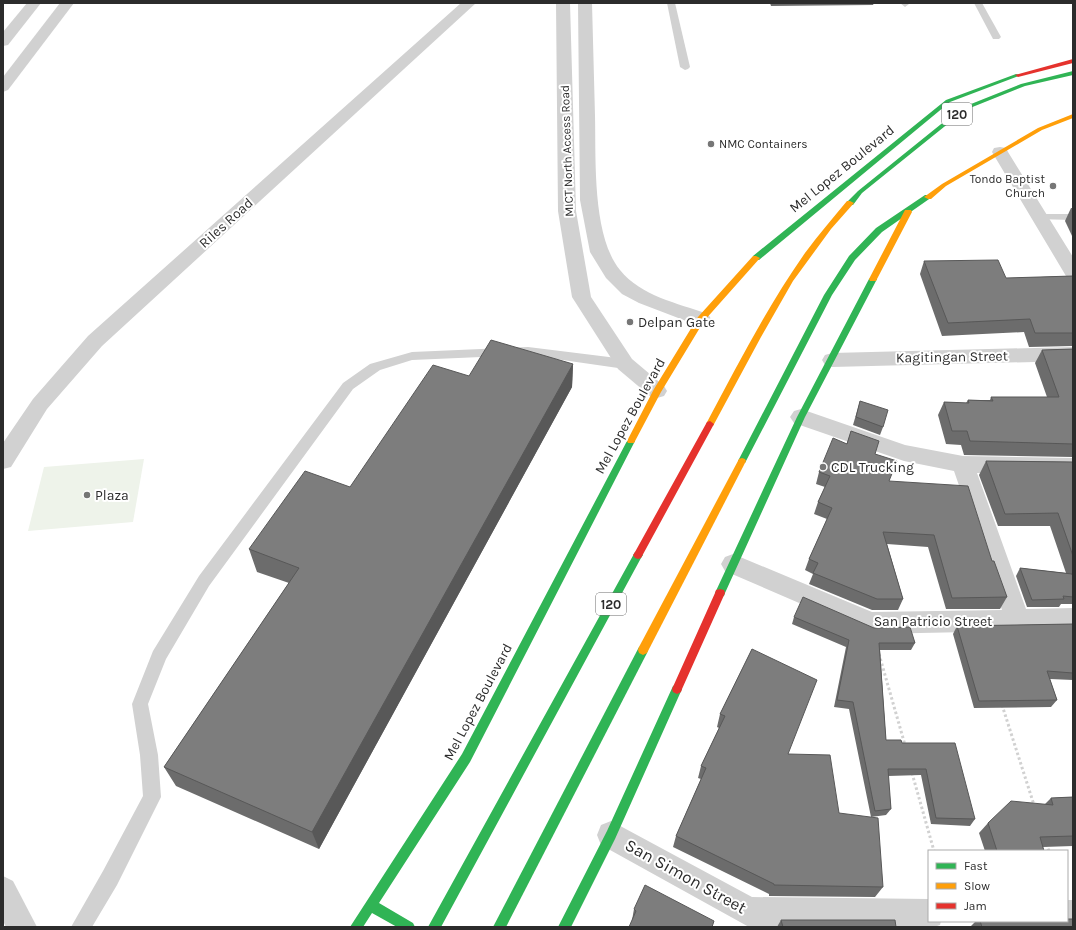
<svg xmlns="http://www.w3.org/2000/svg" width="1076" height="930" font-family="Karla,sans-serif">
<rect width="100%" height="100%" fill="#fff"/>
<path fill="#eef3ea" d="M144 459 133 522 28 531 44 467Z"/>
<g fill="none" stroke-linecap="round" stroke-linejoin="round">
<g stroke="#d1d1d1" stroke-width="3" stroke-dasharray="2.5 2.5" stroke-linecap="butt">
<path d="M879 654 905 745"/>
<path d="M1002 705 1034 805"/>
<path d="M912 773 934 851"/>
<path d="M1046 844 1049 851"/>
</g>
<g fill="#d1d1d1" fill-rule="evenodd">
<path d="M667 3H675L690 67 688 69 685 70 680 67Z"/>
<path d="M900 3H909V4L905 7Z"/>
<path d="M974 3H982L1001 37 999 39H993Z"/>
<path d="M1040 214H1073V220L1036 219 1034 217 1036 215Z"/>
<path d="M528 347 625 359 630 361 631 364 630 367 625 369 528 355 412 360 380 370 353 389 209 586 166 659 148 704 158 755 161 797 117 885 92 927H71L103 871 143 796 140 755 132 704 153 651 199 576 343 383 370 364 412 352Z"/>
</g>
<g fill="#d1d1d1" fill-rule="evenodd">
<path d="M27 3H41L8 45 3 46V32Z"/>
<path d="M60 3H74L8 90 3 92V77Z"/>
<path d="M461 3H476L102 346 47 409 11 467 3 469V443L33 399 88 336Z"/>
<path d="M556 3H570L576 211 591 297 632 359 664 386 667 391 664 396 657 398 650 396 618 369 572 297 558 211Z"/>
<path d="M578 3H592C593 41 594 78 595 116 596 158 592 236 620 270 641 296 677 303 708 314L711 319 708 324 701 326 694 324 639 303 622 294 606 278 590 252 580 200Z"/>
<path d="M1000 147 1006 148 1008 152 1073 257V278L1066 276 992 152 994 148Z"/>
<path d="M1073 347V361L832 367 825 365 822 360 825 355 832 353Z"/>
<path d="M801 409 905 445 963 456 1073 458V474L977 473 1026 609 1073 608V630L871 634 725 571 721 564 725 557 733 554 872 612 1002 610 954 471 904 461 794 423 790 417 794 411Z"/>
<path d="M611 821 752 897 929 899V921H941L940 925 934 927H749L601 845 597 835 601 825Z"/>
<path d="M3 876 13 881 37 927H6L3 921Z"/>
<path d="M1067 900H1073V927L1056 926 1055 921H1067Z"/>
</g>
<g fill="#30b455" fill-rule="evenodd">
<path d="M1073 71V75L1025 86 965 110 862 193 853 205H850L846 203 858 191 961 108 1021 84Z"/>
<path d="M1016 74 1021 75 950 102 759 260H753V256L946 100Z"/>
<path d="M925 195H928L932 197 882 232 855 260 832 295 745 463H739L738 461 824 295 849 256 876 228Z"/>
<path d="M873 276 877 279 805 417 725 593 724 596 720 597 716 596 715 593 797 417 869 279Z"/>
<path d="M631 438 635 441 470 762 379 903 413 923 415 927H397L372 913 363 927H350L462 754 627 441Z"/>
<path d="M638 551 641 552 643 555 641 558 441 927H428L635 552Z"/>
<path d="M643 645 647 647 648 650 647 653 506 927H493L639 647Z"/>
<path d="M677 684 681 686 682 689 615 839 571 927H558L607 831 673 686Z"/>
</g>
<g fill="#ff9f0a" fill-rule="evenodd">
<path d="M1073 114V118L1042 130 946 186 931 199H928L924 197 942 184 1038 128Z"/>
<path d="M847 201H850L854 203 831 229 793 281 761 337 713 426H707L706 424C737 366 767 307 805 253 818 235 833 218 847 201Z"/>
<path d="M905 210H911L912 212 877 279 876 281H870L869 279Z"/>
<path d="M753 256H756L760 258 704 321 661 392 634 443H628L627 441 654 389 698 317Z"/>
<path d="M742 458 745 459 746 461 647 653 643 655 639 653 638 650 639 647 739 459Z"/>
</g>
<g fill="#e5322d" fill-rule="evenodd">
<path d="M1073 59V63L1018 77 1015 75Z"/>
<path d="M710 421 714 424 641 558 638 559 635 558 633 555 635 552 707 422Z"/>
<path d="M720 589 724 590 725 593 682 689 681 692 677 694 673 692 672 689 715 593 716 590Z"/>
</g>
</g>
<g fill="#6c6c6c">
<path d="M770 3H874L873 5 771 6Z"/>
<path d="M1071 208H1073V238L1065 221Z"/>
<path d="M924 261 1006 278 1073 276V346L1029 347 1024 332 942 336 920 274Z"/>
<path d="M1073 349V457L964 455 961 445 946 444 938 415 944 402 966 403 968 400H990L991 397H1047L1035 363 1042 350Z"/>
<path d="M573 364 572 387 319 849 176 786 164 767 289 583 257 572 249 549 350 487Z"/>
<path d="M860 401 883 427 880 435 853 425Z"/>
<path d="M851 431 875 454 889 481 992 561 1007 597 1000 609H946L928 547 887 544 903 599 898 610H872L809 584 813 574 805 570 809 559 827 519 814 514 818 502 825 487 816 484 819 472 847 443Z"/>
<path d="M986 461 1073 462V604H1061L1059 607H1027L1016 576 1020 568 1066 573 1050 526H998L979 475Z"/>
<path d="M794 617 874 628 915 643 911 650H880L886 740 902 743 975 819 970 826 931 824 921 775 888 776 891 809 886 815 871 817 849 709 834 707 846 647 792 624Z"/>
<path d="M1073 624V680L1050 679 1057 700 1051 707 974 708 953 634 957 626Z"/>
<path d="M752 649 788 754 839 813 883 887 875 897 769 896V894L673 847 676 836 701 779 698 778 701 766 719 728 717 727 720 714Z"/>
<path d="M1073 797V846L1043 847 1044 851H985L979 833 988 823 1045 804 1051 798Z"/>
<path d="M634 909 712 927 632 920Z"/>
<path d="M781 920 896 927H777Z"/>
<path d="M976 921H980L1073 927H971V926Z"/>
</g>
<path fill="#585858" d="M573 364 572 387 319 849 312 832Z"/>
<g fill="#7d7d7d" stroke="#585858">
<path d="M998 260 1006 278 1073 276V333H1035L1030 319 948 323 924 261Z"/>
<path d="M491 340 573 364 312 832 164 767 299 568 249 549 305 471 350 487 433 365 469 376Z"/>
<path d="M1073 349V444L970 441 967 431H952L944 402 969 403 968 400 993 401 991 397H1059L1042 350Z"/>
<path d="M860 401 888 410 883 427 856 417Z"/>
<path d="M851 431 879 441 875 454 897 461 889 481 968 486 992 561H994L1007 597 952 598 934 535 883 532 903 599H877L813 573 818 563 809 559 832 508 818 502 830 476 819 472 833 438 847 444Z"/>
<path d="M986 461 1073 462V556L1058 513 1005 514Z"/>
<path d="M1020 568 1072 574 1073 577V597L1063 596 1064 599 1032 600Z"/>
<path d="M803 597 874 628 910 627 915 643H879L886 740H901L902 743H955L975 819 936 818 926 769H888L891 809 875 811 853 702 837 700 849 640 794 617Z"/>
<path d="M1073 624V673L1047 671 1057 700 979 701 957 626Z"/>
<path d="M752 649 817 680 788 754 830 755 839 813 878 818 883 887 774 885V884L676 836 706 768 701 766 725 716 720 714Z"/>
<path d="M1073 797V836L1040 837 1044 851H997L988 823 1011 801 1053 805 1051 798Z"/>
<path d="M645 885 714 921 712 927H629L636 911 634 909Z"/>
<path d="M1067 919H1073V927H982L980 921H1067Z"/>
<path d="M781 920H895L896 927H783Z"/>
</g>
<g fill="#767676" stroke="#fff" stroke-width="1.5">
<circle cx="711" cy="144" r="4"/>
<circle cx="1053" cy="186" r="4"/>
<circle cx="630" cy="322" r="4"/>
<circle cx="823" cy="467" r="4"/>
<circle cx="87" cy="495" r="4"/>
</g>
<g text-anchor="middle" dominant-baseline="central" stroke-width="4" stroke-linejoin="round" paint-order="stroke">
<g font-size="12" fill="#2c2c2c" stroke="#fff" text-anchor="start">
<text x="719" y="144">NMC Containers</text>
<text x="1045" y="179" text-anchor="end">Tondo Baptist<tspan x="1045" dy="14">Church</tspan></text>
</g>
<g font-size="12" fill="#2c2c2c" stroke="#fff">
<text transform="translate(567 151) rotate(-92)">MICT North Access Road</text>
</g>
<g fill="#fff" stroke="#6b6b6b" stroke-width="1">
<rect x="942" y="103" width="30" height="22" rx="3"/>
<rect x="596" y="593" width="30" height="22" rx="3"/>
</g>
<g font-size="13" font-weight="bold" fill="#2c2c2c">
<text x="957" y="114">120</text>
<text x="611" y="604">120</text>
</g>
<g font-size="14" fill="#2c2c2c" stroke="#fff">
<text transform="translate(842 169) rotate(-39)">Mel Lopez Boulevard</text>
<text transform="translate(226 223) rotate(-42)">Riles Road</text>
<text transform="translate(952 357) rotate(-1)">Kagitingan Street</text>
<text transform="translate(630 416) rotate(-61)">Mel Lopez Boulevard</text>
<text x="933" y="621">San Patricio Street</text>
<text transform="translate(478 702) rotate(-62)">Mel Lopez Boulevard</text>
</g>
<g font-size="14" fill="#2c2c2c" stroke="#fff" text-anchor="start">
<text x="638" y="322">Delpan Gate</text>
<text x="831" y="467">CDL Trucking</text>
<text x="95" y="495">Plaza</text>
</g>
<g font-size="17" fill="#2c2c2c" stroke="#fff">
<text transform="translate(686 876) rotate(29)">San Simon Street</text>
</g>
</g>
<rect width="1076" height="930" fill="none" stroke="#2c2c2c" stroke-width="8"/>
<rect x="928" y="850" width="140" height="72" fill="#ffffff" stroke="#ababab"/>
<rect x="936" y="863" width="20" height="6" fill="#30b455" stroke="#ababab"/>
<text x="964" y="870" font-size="12" fill="#2c2c2c">Fast</text>
<rect x="936" y="883" width="20" height="6" fill="#ff9f0a" stroke="#ababab"/>
<text x="964" y="890" font-size="12" fill="#2c2c2c">Slow</text>
<rect x="936" y="903" width="20" height="6" fill="#e5322d" stroke="#ababab"/>
<text x="964" y="910" font-size="12" fill="#2c2c2c">Jam</text>
</svg>
